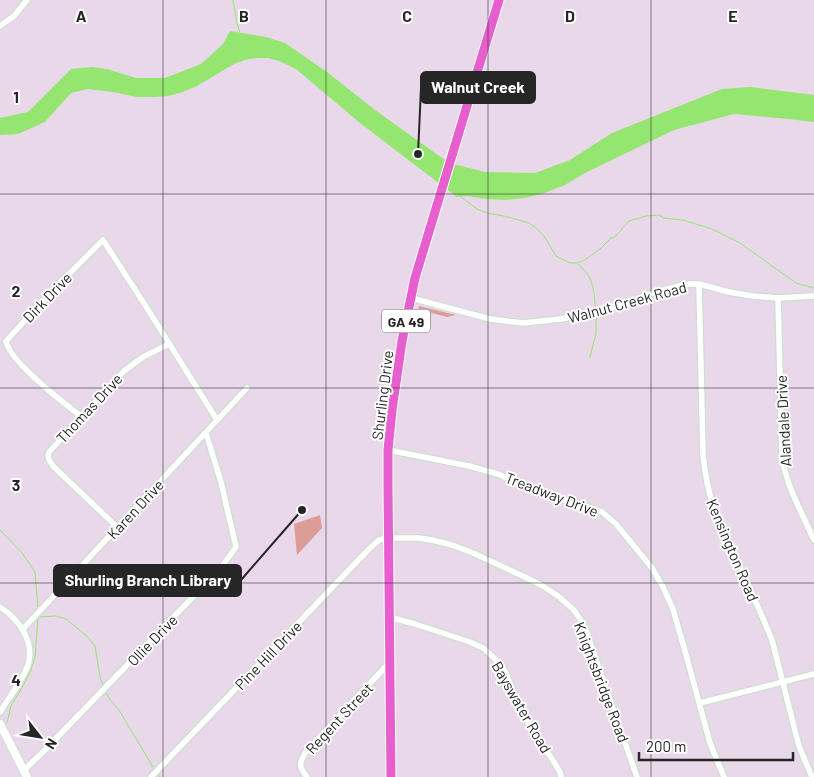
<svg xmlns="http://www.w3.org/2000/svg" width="814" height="777" font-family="Barlow,sans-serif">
<rect width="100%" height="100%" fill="#e8d8e9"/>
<g fill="#dd9d97">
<path d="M419 306 456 315 447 317 424 311 419 328H414Z"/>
<path d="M320 515 322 528 297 555 294 524Z"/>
</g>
<path fill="#95e670" d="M230 31 266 37 285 43 327 72 375 110 449 163 485 172 535 173 570 160 612 133 722 89 750 87 814 95V122L788 119 734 114 674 130 585 173 565 185 544 193 525 198 506 200 487 199 466 196 457 197 360 123 296 69 279 61 268 58H256L245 60 234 64 197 86 183 92 168 96 153 97H137L113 92 88 89 71 93 45 122 18 134 0 135V118L28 112 71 69 92 67 107 69 136 78H165L201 64 223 44Z"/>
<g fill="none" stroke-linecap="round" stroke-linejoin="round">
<g stroke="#95e670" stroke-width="1">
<path d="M233 0 237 23 240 33"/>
<path d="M461 197 477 209 487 213 504 216 529 223 536 228 544 236 556 256 570 263H577L583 261 600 249 611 238 615 237 629 221 646 216 659 215 664 218 683 220 712 229 740 243 796 283 814 288"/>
<path d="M578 264C592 275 595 290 595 307"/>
<path d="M590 357 596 333V316"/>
<path d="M0 530 23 554 35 572 38 608"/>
<path d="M39 617 56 616 66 619 87 636 95 646 100 677 103 685"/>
<path d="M106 693 109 698 119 710 153 767"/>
<path d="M7 723 11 706 24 684 31 670 35 657 38 617"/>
<path d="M158 774 160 777"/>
</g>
<g stroke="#cedfd2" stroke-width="8">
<g id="street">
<path d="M0 26 14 16 27 0"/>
<path d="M699 284 703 455C705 473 708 491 714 508L762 616 772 640 799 746 812 777"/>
<path d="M411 298 490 319 523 323 561 319 589 313 607 309 656 292 687 284H699L729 292 752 296 778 298 814 296"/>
<path d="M778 298 782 458C787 487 802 513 814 540"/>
<path d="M82 417C65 404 9 361 6 341L59 284 103 240 147 308 217 420"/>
<path d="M388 450 469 466 498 474 538 492 556 498 595 509 602 512 616 524 652 568 663 587 673 609 685 651 710 743 724 777"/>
<path d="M117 527 55 468C50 462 47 459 49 452L124 371 143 357 169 344"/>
<path d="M0 607C19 619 35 642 28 665 22 682 9 697 0 712"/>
<path d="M389 617 415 624 470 642 483 648 491 655 501 665 506 673 520 710 554 762 560 772 561 777"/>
<path d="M23 629 247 388"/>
<path d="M700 703 814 674"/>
<path d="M23 771 43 752 220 569 236 547 221 482 206 433"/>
<path d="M151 777 368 550 379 540 388 538H418L432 540 452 545 473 553 525 577 541 585 558 596 574 610 582 622 586 631 637 777"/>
<path d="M307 777C298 766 299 763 306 752L390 662"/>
</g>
</g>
<g stroke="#cedfd2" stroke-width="10">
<path id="secondary" d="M0 724 27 777"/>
</g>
<g stroke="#fff" stroke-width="11">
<path id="primary" d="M391 777 388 486V450L392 410 402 341 415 278 499 0"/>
</g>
<use href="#street" stroke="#fff" stroke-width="5.5"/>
<use href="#secondary" stroke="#fff" stroke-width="8"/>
<use href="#primary" stroke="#e75fce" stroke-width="9"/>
</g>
<path fill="none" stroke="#262626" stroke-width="1" stroke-opacity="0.55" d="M163 0V777M326 0V777M488 0V777M651 0V777M0 194H814M0 388H814M0 583H814"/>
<g text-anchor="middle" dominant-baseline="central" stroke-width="4" stroke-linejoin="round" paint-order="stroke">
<rect fill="#fff" stroke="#676767" stroke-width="1" x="382" y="309.5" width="48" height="23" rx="4"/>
<g font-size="14" font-weight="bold" fill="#262626">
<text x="406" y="321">GA 49</text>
</g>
<g font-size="15" fill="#262626" stroke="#fff">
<text transform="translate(47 297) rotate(-46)">Dirk Drive</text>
<text transform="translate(627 302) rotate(-15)">Walnut Creek Road</text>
<text transform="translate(382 395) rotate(-83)">Shurling Drive</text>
<text transform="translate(89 408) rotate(-47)">Thomas Drive</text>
<text transform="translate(783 421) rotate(-93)">Alandale Drive</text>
<text transform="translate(552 494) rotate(21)">Treadway Drive</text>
<text transform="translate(135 509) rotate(-47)">Karen Drive</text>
<text transform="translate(733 550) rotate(67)">Kensington Road</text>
<text transform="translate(152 640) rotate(-46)">Ollie Drive</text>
<text transform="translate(268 655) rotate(-46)">Pine Hill Drive</text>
<text transform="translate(602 682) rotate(69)">Knightsbridge Road</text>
<text transform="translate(522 707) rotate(60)">Bayswater Road</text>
<text transform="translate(339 718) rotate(-47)">Regent Street</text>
</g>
</g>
<g font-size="16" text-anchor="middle" font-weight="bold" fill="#262626" stroke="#fff" stroke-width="4" stroke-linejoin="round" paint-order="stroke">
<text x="81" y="22">A</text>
<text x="244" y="22">B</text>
<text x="407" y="22">C</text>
<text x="570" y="22">D</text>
<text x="733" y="22">E</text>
<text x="16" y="103">1</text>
<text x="16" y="297">2</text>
<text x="16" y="491">3</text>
<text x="16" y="686">4</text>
</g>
<path fill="none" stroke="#262626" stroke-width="2" d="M418 154L421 88M302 510L241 580"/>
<g fill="#262626" stroke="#fff" stroke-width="2">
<circle cx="418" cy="154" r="5"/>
<circle cx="302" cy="510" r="5"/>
</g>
<g fill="#262626" stroke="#262626" stroke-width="2">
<rect x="421" y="72" width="114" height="31" rx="5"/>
<rect x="54" y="565" width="187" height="31" rx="5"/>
</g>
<g font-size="16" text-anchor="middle" font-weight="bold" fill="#fff">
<text x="478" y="93">Walnut Creek</text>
<text x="148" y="586">Shurling Branch Library</text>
</g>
<g transform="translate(40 737) rotate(121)" stroke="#ffffff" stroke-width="4" paint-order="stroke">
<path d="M0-4L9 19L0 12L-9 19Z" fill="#262626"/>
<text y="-8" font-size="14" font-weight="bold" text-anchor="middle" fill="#262626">N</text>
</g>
<path d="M639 752v8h154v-8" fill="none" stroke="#262626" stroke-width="2.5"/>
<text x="646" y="752" font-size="15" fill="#262626" stroke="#ffffff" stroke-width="4" paint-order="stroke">200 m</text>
</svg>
